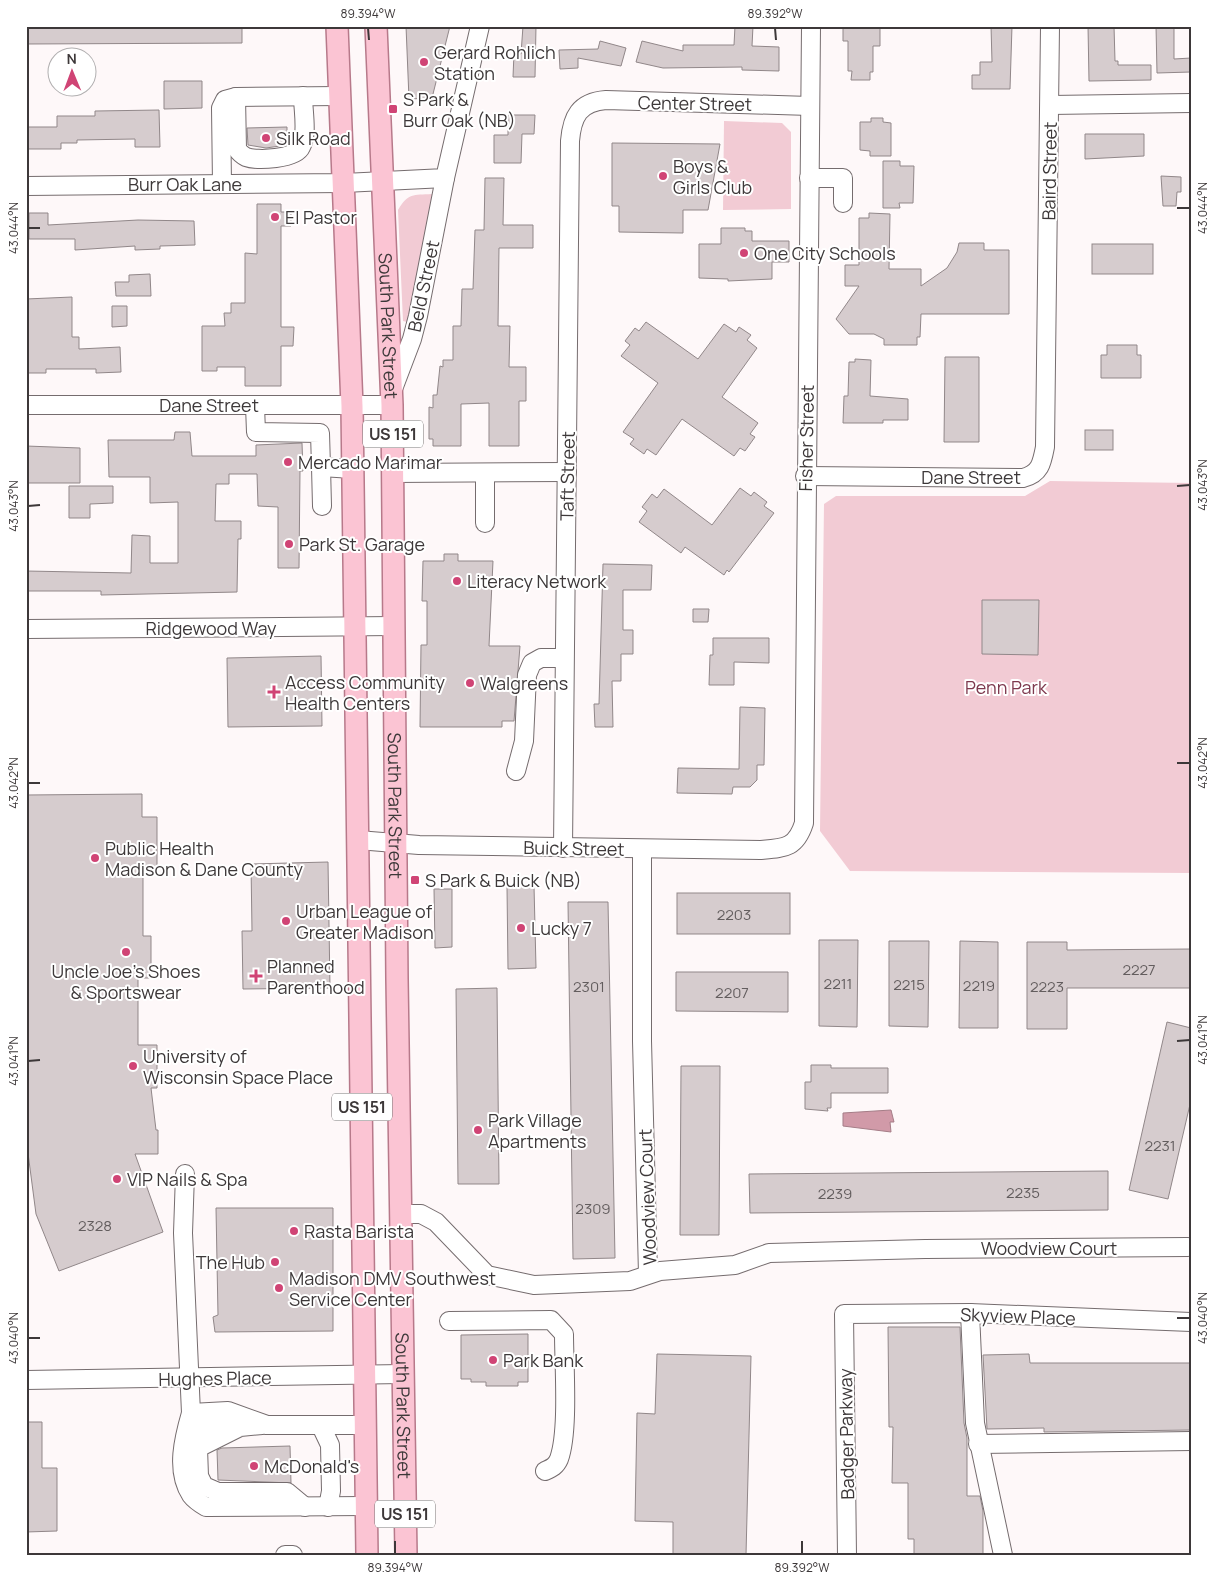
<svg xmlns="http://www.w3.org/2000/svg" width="1217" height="1581" font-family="Manrope,sans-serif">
<rect width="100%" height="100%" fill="#fef8f9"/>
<g fill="#f2cbd4">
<path d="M724 121 782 123 791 132V209L723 210Z"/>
<path d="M432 194 436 200 409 318 407 322 403 321 398 210C408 193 413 195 432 194Z"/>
<path d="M1050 481 1191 483V873L850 871 820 831 824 504 836 496H1025Z"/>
</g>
<path fill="#d19aa8" stroke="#a57d87" d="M891 1110 894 1122H890L891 1132 843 1126V1113Z"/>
<g fill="#d6ccce" stroke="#918789">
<path d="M26 26H242V43L26 44Z"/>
<path d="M406 26H450L432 98 409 99Z"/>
<path d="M523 26H536L535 77H513L514 53 521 54Z"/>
<path d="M735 26H753L752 46 779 47V71L742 70V67L663 68 636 62 642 41 683 51V45H734Z"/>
<path d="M843 26H880V46H873V72H870V80H851L852 71H848V41H843Z"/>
<path d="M991 26H1012L1010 89H972V75H980V62H992Z"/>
<path d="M1088 26H1114L1115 61H1118V65H1151V80L1089 81Z"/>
<path d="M1156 26H1174V59L1191 58V72L1157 73Z"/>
<path d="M600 41 626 48 621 66 578 58V68L560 69 559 50 598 49Z"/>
<path d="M164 81H202V108L164 109Z"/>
<path d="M159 110 160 147H135V139L77 140V143H61V149H26V127H57V116H95V111Z"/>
<path d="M508 115H535L534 134H522L521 163H494V135H508Z"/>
<path d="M871 118H883V122L891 123V156H870V151L860 150V122H871Z"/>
<path d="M287 127V145L266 148 248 145 247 128Z"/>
<path d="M1085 134H1144V156L1085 159Z"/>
<path d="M612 143 720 144 708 210H683V233L619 232V206H612Z"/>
<path d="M883 161H900V166H914L913 203H899L900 208H883Z"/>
<path d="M1161 176 1181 177V192H1177L1176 206H1163Z"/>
<path d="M485 178H504L503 225H533V248H499L498 326H510L509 367H526V401H519V446H489V403L461 404V446H433V439H429V407L433 408V395H437L440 366 443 367V360H453V326H461L462 289H473L475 230H484Z"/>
<path d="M257 204H281V212H291V226H281V327H294L293 346H281V386H245V367H217V371H202V326H225L224 313H231V303H245V253L257 254Z"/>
<path d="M29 213H48V225L138 220 194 221 195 245 160 246V249L135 250V246L75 250V239H29Z"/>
<path d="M869 213 890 214 889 269H921V286L947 268 957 252 959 243H984V250H1009V314H921L920 337H917V345H884V339L874 334H849L836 319 859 286H845V265H859V218H869Z"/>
<path d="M721 228H745V231H752V241H789V262H772V279L728 281V279L699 278V244H721Z"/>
<rect x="1092" y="244" width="61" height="30"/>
<path d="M150 274 151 296H116L115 282H129V275Z"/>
<path d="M72 297V337H79V349L120 347 121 372 96 373V369H46V373H26V299Z"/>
<path d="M112 306H127V326L112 327Z"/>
<path d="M646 322 698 359 724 324 736 332 739 327 751 335 747 340 757 348 722 397 758 423 750 434 755 437 745 451 740 448 734 456 682 419 656 455 647 449 644 454 630 444 634 439 623 432 658 383 621 356 630 345 625 341 635 328 639 331Z"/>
<path d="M1107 345H1137V355H1141V378H1101V355H1107Z"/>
<path d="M945 357H979V442H944Z"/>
<path d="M855 359 871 360 870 396 908 399V420H883V423H843L844 396H848L849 362H855Z"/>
<rect x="1085" y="430" width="28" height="20"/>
<path d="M175 432H190L192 456H256V445L302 443 303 471H300L299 568H278V507L258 506 257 474H229V484H216L215 521H241V539H238L237 592 101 595V591H26V571L131 573 132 535 150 536V563H178V502L150 503V477H109L108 440H174Z"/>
<path d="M26 446 80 448V483H26Z"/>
<path d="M69 486H113V503L90 504V518H69Z"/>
<path d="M740 488 751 496 754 492 767 502 764 506 774 513 729 572 727 570 724 575 685 547 681 553 639 522 647 511 642 507 652 494 657 498 664 489 712 525Z"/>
<path d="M444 554H458V561H493L489 646H520L514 721H502V727H420L421 645H427V601H422L423 561H444Z"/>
<path d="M603 564 652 565 651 590H623V630H633V654H621V681H612L613 727H595L594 704H599Z"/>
<path d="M982 600H1039L1038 655 982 654Z"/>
<path d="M693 609H709L708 622H693Z"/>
<path d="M713 638H769V663L734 662V685H709L710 655H713Z"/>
<path d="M321 656 322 726 228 727 227 658Z"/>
<path d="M740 707 765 708 764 765H757V780L750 787H733L732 794 677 793 678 768 739 769Z"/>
<path d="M142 794V817H157V873H143V936H151V978H138V1045H157V1088H151L156 1130H158V1154H135L163 1232 59 1271 36 1214 26 1138V795Z"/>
<path d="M328 862 330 988 243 989 242 931H252L251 864Z"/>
<path d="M534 886 536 968 508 969 507 887Z"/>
<path d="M434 889H452V947L435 948Z"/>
<rect x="677" y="893" width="113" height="41"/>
<path d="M568 902H608L615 1258 573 1259Z"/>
<path d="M819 940H858L857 1027 819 1026Z"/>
<path d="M889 941H929L928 1027 889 1026Z"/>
<path d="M960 941 998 942V1028H959Z"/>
<path d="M1027 942H1067V950L1191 949V988H1067V1029H1027Z"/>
<path d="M676 972H788V1012L676 1011Z"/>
<path d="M497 988 499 1184H458L456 989Z"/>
<path d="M1167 1022 1191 1028V1100L1168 1199 1129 1190Z"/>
<path d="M811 1065H831V1068H888V1093H831V1108H827L828 1111 805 1109V1082H811Z"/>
<path d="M681 1066H720L719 1235H680Z"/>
<path d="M1108 1171V1210L750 1213 749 1174Z"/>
<path d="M216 1208H333V1331L215 1332 213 1317 218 1315Z"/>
<path d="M888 1327H960L964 1423 967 1438V1496H980L983 1511V1555H914V1539H908V1483H892L893 1427H889Z"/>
<path d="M528 1334V1382H518V1386H486V1382H471V1379H461V1335Z"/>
<path d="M657 1354 751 1356 746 1555H673V1522L635 1521 637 1413 655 1414Z"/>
<path d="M1029 1354 1030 1363H1191V1430L1044 1432V1428L987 1429 983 1355Z"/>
<path d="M26 1422H42V1468H57V1531L26 1532Z"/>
<path d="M290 1446 291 1483 218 1480 217 1450 222 1448Z"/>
</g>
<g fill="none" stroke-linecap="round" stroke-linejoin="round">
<g stroke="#756c6e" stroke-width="20">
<g id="minor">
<path d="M236 97 237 149C239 152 242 155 246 157 257 161 296 159 301 147 308 134 303 111 303 96"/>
<path d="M1050 105 1191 103"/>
<path d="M809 178H843V203"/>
<path d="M222 184 221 108 225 100 236 97 340 96"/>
<path d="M26 186 344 183 445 178 480 26"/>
<path d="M393 389 412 339 418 316 445 178"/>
<path d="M26 405H392"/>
<path d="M255 406 256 432 320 433 321 467 353 469"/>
<path d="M321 467 322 506"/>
<path d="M393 473 567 472"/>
<path d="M805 476 1023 478C1040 474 1042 463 1045 447L1050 26"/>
<path d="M485 523V473"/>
<path d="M26 629 395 626"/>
<path d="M516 771 524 741 527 675 532 663 541 658H564"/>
<path d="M358 840 419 845 761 850C785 848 796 848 804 823L811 26"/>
<path d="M563 848 570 141C572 117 579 102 606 100L810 106"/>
<path d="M642 849V1041L648 1274"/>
<path d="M185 1174 183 1233 191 1413"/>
<path d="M401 1214H421L436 1222 487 1275 534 1285 630 1281 660 1271 735 1265 769 1253 925 1249 1188 1247"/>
<path d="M970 1313 975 1423 1003 1555"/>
<path d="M449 1321 551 1320 564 1334C564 1366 569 1431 559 1459 556 1466 552 1468 545 1471"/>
<path d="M26 1380 403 1374"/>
<path d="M262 1425 240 1427 198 1448 199 1476 204 1486 218 1492H287L305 1507"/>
<path d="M366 1425H267L228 1411 191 1413C184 1437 175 1471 191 1495 194 1499 201 1504 206 1507L366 1506"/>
<path d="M321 1426 330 1445 331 1491 328 1507"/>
<path d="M978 1444 1191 1441"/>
<path d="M198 1448 202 1427 221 1421 230 1425"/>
<path d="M285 1555H293"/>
<path d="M847 1555 844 1314 970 1313 1191 1322"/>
</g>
</g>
<g stroke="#b7798a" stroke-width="24">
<g id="major">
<path d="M337 26 352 406 367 1555"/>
<path id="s1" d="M376 26 392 405 397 979 406 1555"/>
</g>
</g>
<use href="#minor" stroke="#fff" stroke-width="18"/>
<use href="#major" stroke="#fbc4d3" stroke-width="21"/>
</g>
<path fill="none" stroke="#3d3839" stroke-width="2" d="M368 28 369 40M775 28 776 40M1177 208H1190M28 228H40M1177 486 1190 485M28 506 40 505M1177 763H1190M28 783H40M1177 1041 1190 1040M28 1061 40 1060M1177 1318H1190M28 1338H40M395 1541V1554M802 1541V1554"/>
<g fill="#d04475" stroke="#fff" stroke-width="2">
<circle cx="424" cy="62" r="5"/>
<rect x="388" y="104" width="10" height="10" rx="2.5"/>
<circle cx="266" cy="138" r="5"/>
<circle cx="663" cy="176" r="5"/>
<circle cx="275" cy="217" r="5"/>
<circle cx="744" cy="253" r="5"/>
<circle cx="288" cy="462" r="5"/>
<circle cx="289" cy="544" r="5"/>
<circle cx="457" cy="581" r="5"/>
<circle cx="470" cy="683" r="5"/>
<path d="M271.5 684.5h5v5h5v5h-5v5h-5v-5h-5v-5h5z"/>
<circle cx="95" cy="858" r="5"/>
<rect x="410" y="875" width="10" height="10" rx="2.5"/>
<circle cx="286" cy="921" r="5"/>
<circle cx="521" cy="928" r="5"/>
<circle cx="126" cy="952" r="5"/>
<path d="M253.5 968.5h5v5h5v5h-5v5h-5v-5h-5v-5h5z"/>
<circle cx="133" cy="1066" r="5"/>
<circle cx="478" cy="1130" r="5"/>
<circle cx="117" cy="1179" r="5"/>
<circle cx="294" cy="1231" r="5"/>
<circle cx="275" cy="1262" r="5"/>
<circle cx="279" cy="1288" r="5"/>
<circle cx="493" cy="1360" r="5"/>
<circle cx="254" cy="1466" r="5"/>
</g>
<g text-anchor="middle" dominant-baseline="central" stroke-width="4" stroke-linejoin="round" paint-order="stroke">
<g font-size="15" fill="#635d5e">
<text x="734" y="914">2203</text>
<text x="1139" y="969">2227</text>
<text x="838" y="983">2211</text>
<text x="909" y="984">2215</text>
<text x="979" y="985">2219</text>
<text x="589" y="986">2301</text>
<text x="1047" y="986">2223</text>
<text x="732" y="992">2207</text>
<text x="1160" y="1145">2231</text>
<text x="1023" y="1192">2235</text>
<text x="835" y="1193">2239</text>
<text x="593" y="1208">2309</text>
<text x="95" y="1225">2328</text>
</g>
<g fill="#fff" stroke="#777474" stroke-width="1">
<rect x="363" y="420.5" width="60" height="27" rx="4"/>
<rect x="332" y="1093.5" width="60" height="27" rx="4"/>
<rect x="375" y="1500.5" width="60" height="27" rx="4"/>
</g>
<g font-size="16" font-weight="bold" fill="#3d3839">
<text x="393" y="434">US 151</text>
<text x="362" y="1107">US 151</text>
<text x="405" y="1514">US 151</text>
</g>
<g font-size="18" fill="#3d3839" stroke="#fff" text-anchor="start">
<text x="434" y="52">Gerard Rohlich<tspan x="434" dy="21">Station</tspan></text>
<text x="403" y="99">S Park &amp;<tspan x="403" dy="21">Burr Oak (NB)</tspan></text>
<text x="276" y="138">Silk Road</text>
<text x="673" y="166">Boys &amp;<tspan x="673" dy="21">Girls Club</tspan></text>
<text x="285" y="217">El Pastor</text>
<text x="754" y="253">One City Schools</text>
<text x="298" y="462">Mercado Marimar</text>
<text x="299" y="544">Park St. Garage</text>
<text x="467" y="581">Literacy Network</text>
<text x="285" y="682">Access Community<tspan x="285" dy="21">Health Centers</tspan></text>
<text x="480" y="683">Walgreens</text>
<text x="105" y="848">Public Health<tspan x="105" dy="21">Madison &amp; Dane County</tspan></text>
<text x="425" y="880">S Park &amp; Buick (NB)</text>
<text x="296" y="911">Urban League of<tspan x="296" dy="21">Greater Madison</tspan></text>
<text x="531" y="928">Lucky 7</text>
<text x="267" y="966">Planned<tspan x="267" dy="21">Parenthood</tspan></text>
<text x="126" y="971" text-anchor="middle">Uncle Joe's Shoes<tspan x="126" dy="21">&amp; Sportswear</tspan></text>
<text x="143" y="1056">University of<tspan x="143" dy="21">Wisconsin Space Place</tspan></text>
<text x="488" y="1120">Park Village<tspan x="488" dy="21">Apartments</tspan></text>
<text x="127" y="1179">VIP Nails &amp; Spa</text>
<text x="304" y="1231">Rasta Barista</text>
<text x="265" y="1262" text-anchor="end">The Hub</text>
<text x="289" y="1278">Madison DMV Southwest<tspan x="289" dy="21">Service Center</tspan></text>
<text x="503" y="1360">Park Bank</text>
<text x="264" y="1466">McDonald's</text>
</g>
<g font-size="18" fill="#3d3839" stroke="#fff">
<text transform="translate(695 103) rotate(1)">Center Street</text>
<text transform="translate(1049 171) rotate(-89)">Baird Street</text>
<text x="185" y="184">Burr Oak Lane</text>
<text transform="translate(423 286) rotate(-78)">Beld Street</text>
<text stroke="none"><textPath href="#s1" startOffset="300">South Park Street</textPath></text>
<text x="209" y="405">Dane Street</text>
<text transform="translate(806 438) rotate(-89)">Fisher Street</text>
<text transform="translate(567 476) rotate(-89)">Taft Street</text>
<text x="971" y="477">Dane Street</text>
<text x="211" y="628">Ridgewood Way</text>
<text stroke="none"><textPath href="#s1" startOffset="780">South Park Street</textPath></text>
<text transform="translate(574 848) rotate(1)">Buick Street</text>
<text transform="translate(647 1197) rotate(-92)">Woodview Court</text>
<text x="1049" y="1248">Woodview Court</text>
<text transform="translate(1018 1316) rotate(2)">Skyview Place</text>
<text transform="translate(215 1378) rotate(-1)">Hughes Place</text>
<text stroke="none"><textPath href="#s1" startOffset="1380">South Park Street</textPath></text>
<text transform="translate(846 1434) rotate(-91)">Badger Parkway</text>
</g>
<g font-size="18" fill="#7e394e" stroke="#fff">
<text x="1006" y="687">Penn Park</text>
</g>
</g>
<rect width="1217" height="1581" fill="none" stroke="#ffffff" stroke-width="55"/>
<g transform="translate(72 72) rotate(359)"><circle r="24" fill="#ffffff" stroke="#b1afb0"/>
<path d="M0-4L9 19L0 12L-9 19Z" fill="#d04475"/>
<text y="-8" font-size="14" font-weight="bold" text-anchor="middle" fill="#3d3839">N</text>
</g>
<rect x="28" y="28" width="1162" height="1526" fill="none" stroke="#3d3839" stroke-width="2"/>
<g font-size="12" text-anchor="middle" fill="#3d3839">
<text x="368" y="18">89.394°W</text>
<text x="775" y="18">89.392°W</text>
<text transform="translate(1203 208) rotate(-90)" y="4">43.044°N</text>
<text transform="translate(14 228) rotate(-90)" y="4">43.044°N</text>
<text transform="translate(1203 485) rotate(-90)" y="4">43.043°N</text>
<text transform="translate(14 506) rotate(-90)" y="4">43.043°N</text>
<text transform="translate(1203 763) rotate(-90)" y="4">43.042°N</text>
<text transform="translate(14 783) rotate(-90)" y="4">43.042°N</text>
<text transform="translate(1203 1040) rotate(-90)" y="4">43.041°N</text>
<text transform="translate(14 1061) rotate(-90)" y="4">43.041°N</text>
<text transform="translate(1203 1318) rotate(-90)" y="4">43.040°N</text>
<text transform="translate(14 1338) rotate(-90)" y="4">43.040°N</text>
<text x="395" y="1572">89.394°W</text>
<text x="802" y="1572">89.392°W</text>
</g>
</svg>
